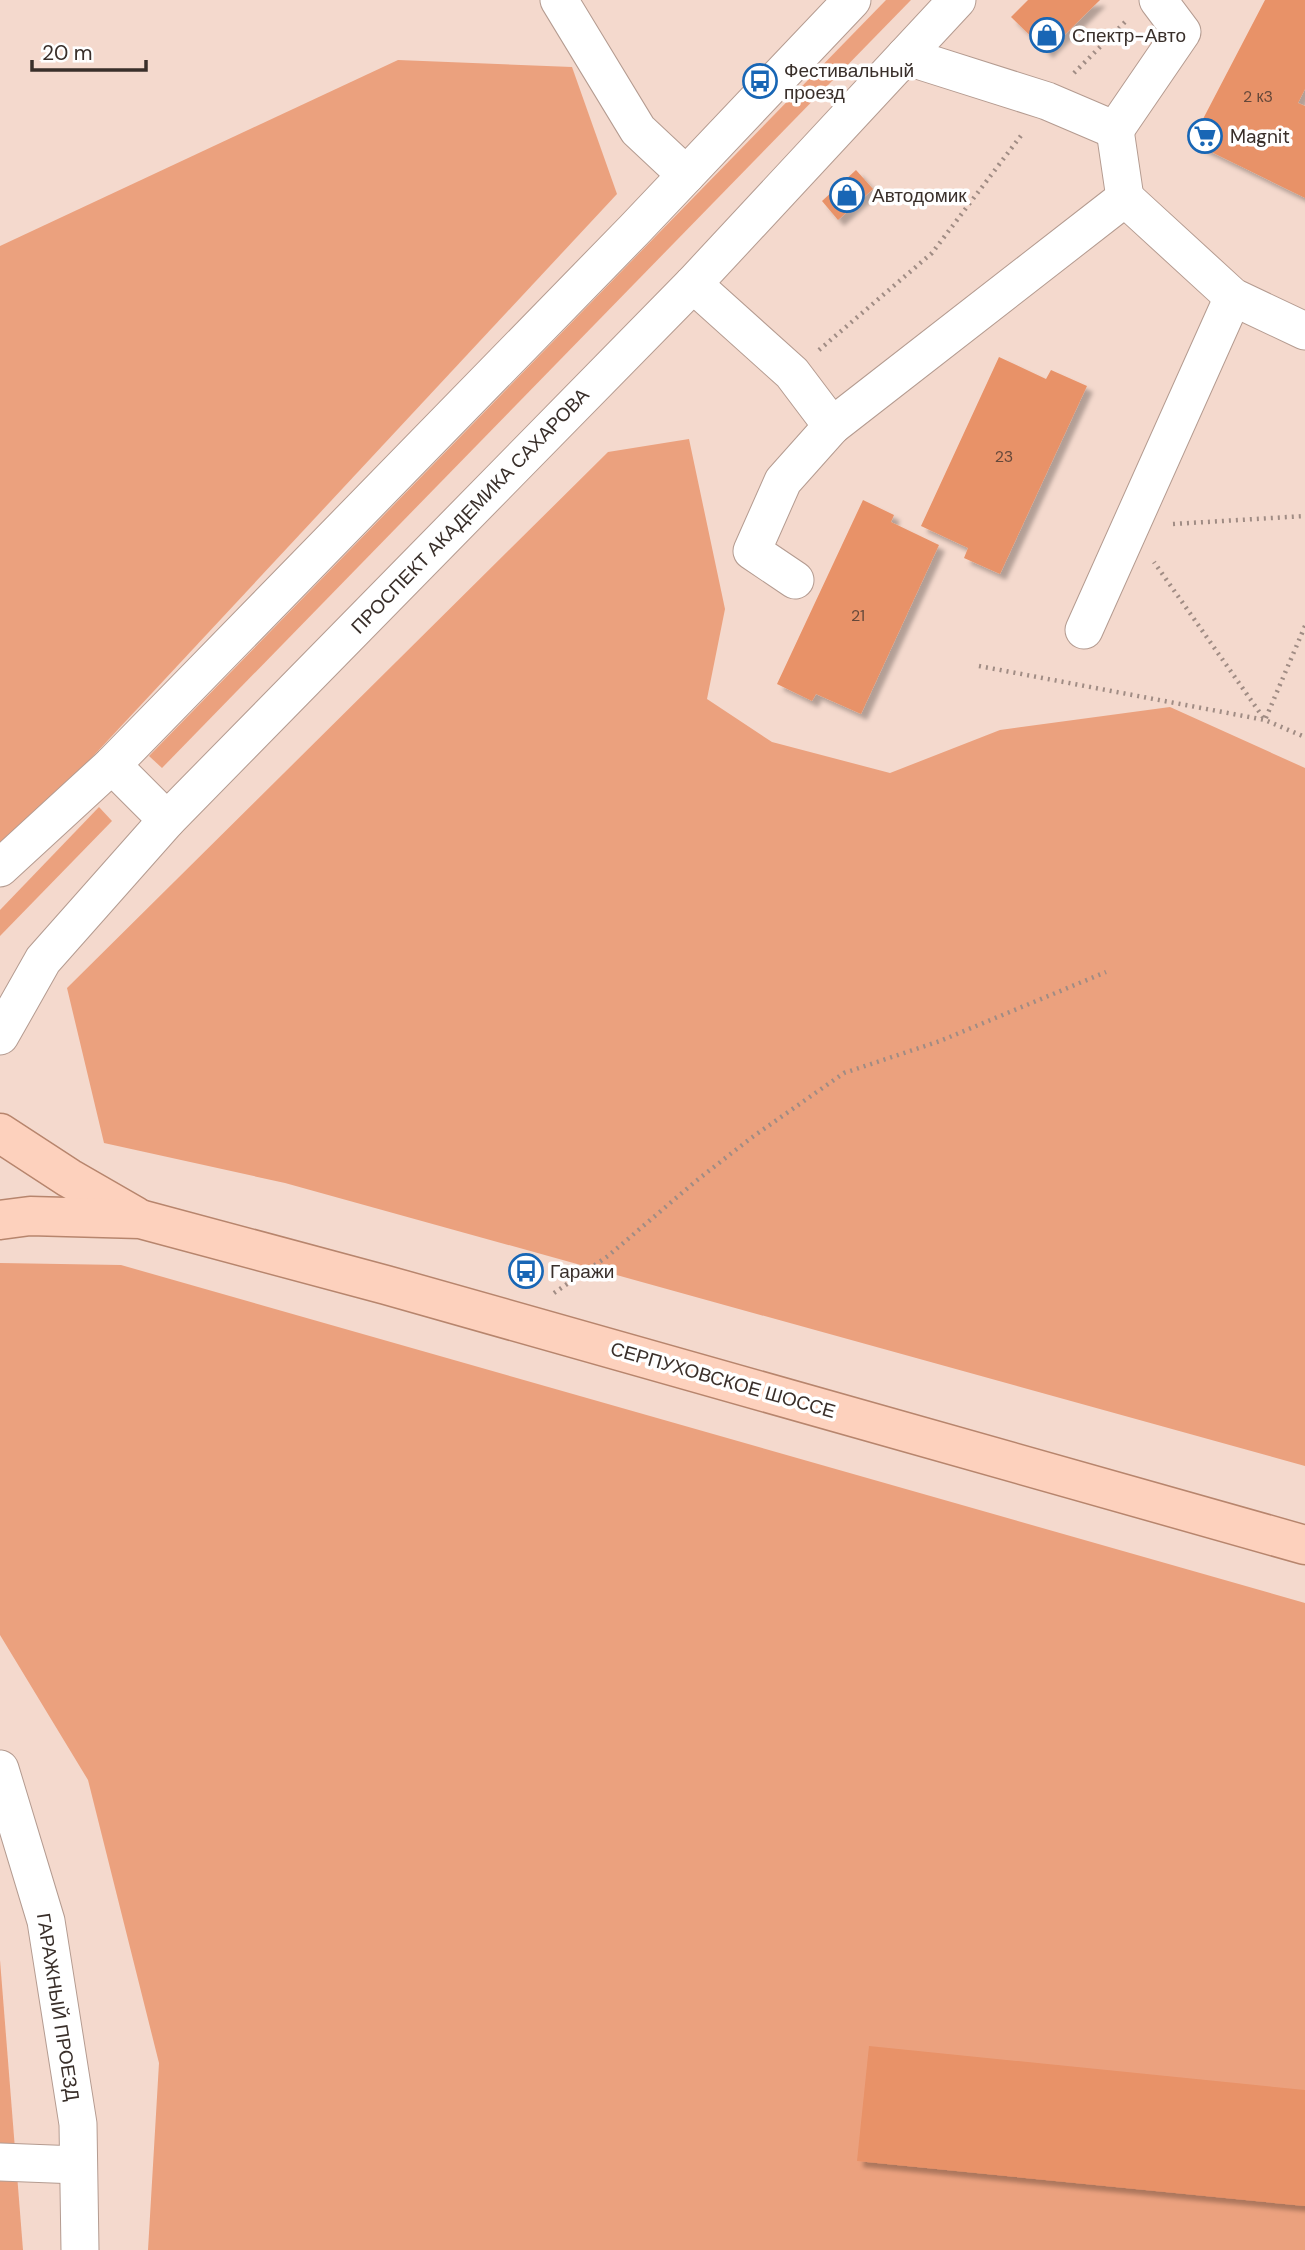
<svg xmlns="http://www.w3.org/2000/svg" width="1305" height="2250" font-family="'DM Sans',sans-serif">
<defs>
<filter id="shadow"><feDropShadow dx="6" dy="6" stdDeviation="2" flood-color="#0004"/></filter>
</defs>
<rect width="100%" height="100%" fill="#f4d9cd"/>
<g fill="#eba17e">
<path d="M886 0H911L162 768 149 756Z"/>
<path d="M398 60 572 67 617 194 70 781 0 844V246Z"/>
<path d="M689 439 725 609 707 699 772 742 890 773 1000 730 1170 707 1305 768V1466L285 1183 104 1143 67 988 608 452Z"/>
<path d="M99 807 112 821 0 936V910Z"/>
<path d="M0 1263 121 1265 1305 1603V2250H148L159 2063 88 1780 0 1635Z"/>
<path d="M0 1960 23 2250H0Z"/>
</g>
<g fill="#e89268" filter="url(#shadow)">
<path d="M1028 0H1100L1047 52 1011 17Z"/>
<path d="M1265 0H1305V89L1298 103 1305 106V198L1191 142Z"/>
<path d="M856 170 873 189 838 220 822 201Z"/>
<path d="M999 357 1046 379 1051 370 1087 386 1000 574 964 558 968 548 921 526Z"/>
<path d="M863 500 894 515 891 522 939 545 861 714 816 694 812 701 777 684Z"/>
<path d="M869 2046 1305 2090V2206L857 2161Z"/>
</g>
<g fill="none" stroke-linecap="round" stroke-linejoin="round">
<g stroke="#b49b90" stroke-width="39">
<g id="minor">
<path d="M559 0 638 130 686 175"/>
<path d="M905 56 1047 101 1115 130 1182 32 1158 0"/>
<path d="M1115 130 1125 198"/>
<path d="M693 284 792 373 832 426 1125 198 1233 297 1305 331"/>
<path d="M795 580 752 551 783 481 832 426"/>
<path d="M1084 630 1233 297"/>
<path d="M112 765 167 820"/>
<path d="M0 868 112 765 634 230 852 0"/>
<path d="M0 1036 43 960 167 820 693 284 957 0"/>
<path d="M0 1769 46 1921 78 2124 80 2250"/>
<path d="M0 2162 78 2165"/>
</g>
</g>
<g stroke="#b7856d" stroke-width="41">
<g id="major">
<path d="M0 1133 69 1178 135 1216"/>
<path d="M0 1220 30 1216 140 1219 386 1285 1305 1545"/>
</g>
</g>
<g stroke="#a08c84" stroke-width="4.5" stroke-dasharray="2 5" stroke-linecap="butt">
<path d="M1074 73 1127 20"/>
<path d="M819 350 932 253 1023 133"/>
<path d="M1173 524 1305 516"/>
<path d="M1305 626 1265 720 1305 737"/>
<path d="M979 666 1265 720 1154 562"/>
<path d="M554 1293 608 1256 696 1181 751 1138 844 1073 940 1041 1106 972"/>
</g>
<use href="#minor" stroke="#fff" stroke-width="37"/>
<use href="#major" stroke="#fdd1bd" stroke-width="38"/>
</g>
<defs>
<g id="shop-ring" transform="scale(1.75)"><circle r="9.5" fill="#fff" stroke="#1866b5" stroke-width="1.5"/><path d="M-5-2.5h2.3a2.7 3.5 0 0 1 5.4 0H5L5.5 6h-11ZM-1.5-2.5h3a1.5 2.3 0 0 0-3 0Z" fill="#1866b5"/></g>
<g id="bus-ring" transform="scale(1.75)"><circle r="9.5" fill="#fff" stroke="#1866b5" stroke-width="1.5"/><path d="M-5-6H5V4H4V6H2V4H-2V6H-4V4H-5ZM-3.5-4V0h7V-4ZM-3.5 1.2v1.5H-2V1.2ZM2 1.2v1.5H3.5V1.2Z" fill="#1866b5"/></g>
<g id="supermarket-ring" transform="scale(1.75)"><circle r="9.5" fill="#fff" stroke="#1866b5" stroke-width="1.5"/><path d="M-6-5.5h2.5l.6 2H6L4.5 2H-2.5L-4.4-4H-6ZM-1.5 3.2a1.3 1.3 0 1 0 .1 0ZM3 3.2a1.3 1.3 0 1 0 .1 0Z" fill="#1866b5"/></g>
</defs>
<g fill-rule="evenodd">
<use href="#shop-ring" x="1047" y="35"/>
<use href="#bus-ring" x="760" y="81"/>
<use href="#supermarket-ring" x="1205" y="136"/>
<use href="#shop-ring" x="847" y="195"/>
<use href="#bus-ring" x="526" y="1271"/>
</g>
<g text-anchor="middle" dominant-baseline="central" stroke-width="7" stroke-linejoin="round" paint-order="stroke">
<g font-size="16" fill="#65483a">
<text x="1258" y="96">2 к3</text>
<text x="1004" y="456">23</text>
<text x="858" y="615">21</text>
</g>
<g font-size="19" fill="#392f2a" stroke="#fff" text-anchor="start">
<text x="1072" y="35">Спектр-Авто</text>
<text x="784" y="70">Фестивальный<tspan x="784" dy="22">проезд</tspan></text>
<text x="1230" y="136">Magnit</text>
<text x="872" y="195">Автодомик</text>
<text x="550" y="1271">Гаражи</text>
</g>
<g font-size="19" fill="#392f2a" stroke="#fff">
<text transform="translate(470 511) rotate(-46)">ПРОСПЕКТ АКАДЕМИКА САХАРОВА</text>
<text transform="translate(723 1380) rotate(16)">СЕРПУХОВСКОЕ ШОССЕ</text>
<text transform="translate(58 2007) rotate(81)">ГАРАЖНЫЙ ПРОЕЗД</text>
</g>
</g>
<path d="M32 60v10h114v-10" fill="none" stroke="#392f2a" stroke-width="3.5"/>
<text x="42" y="60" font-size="21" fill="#392f2a" stroke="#ffffff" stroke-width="5" paint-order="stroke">20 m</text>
</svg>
